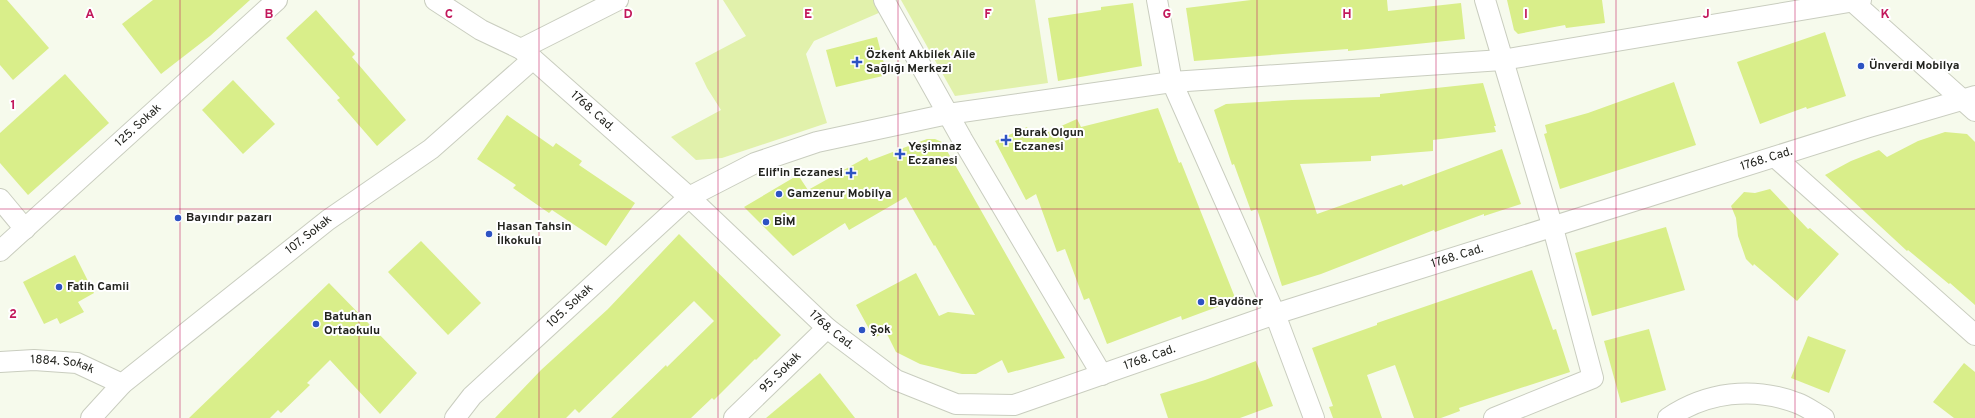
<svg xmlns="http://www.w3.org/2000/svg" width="1975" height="418" font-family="Overpass,sans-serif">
<rect width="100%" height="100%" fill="#f6faec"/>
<g fill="#e1f1ab">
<path d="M723 0H874L881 12 814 41 806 54 827 123 722 158 696 160 671 137 721 110 707 88 695 63 746 36Z"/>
<path d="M901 0H1035L1048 83 955 96Z"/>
</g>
<g fill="#d9ee8a">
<path d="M0 0H7L49 48 13 80 0 65Z"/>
<path d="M153 0H250L210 36 161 74 122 24Z"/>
<path d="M1251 0H1387L1388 11 1461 3 1465 39 1348 51V49L1194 61 1186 8Z"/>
<path d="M1507 0H1602L1605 23 1566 28 1565 25 1518 34 1514 30Z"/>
<path d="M1133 3 1142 66 1058 81 1048 18 1101 10V7Z"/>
<path d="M316 10 355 54 352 57 406 120 377 146 337 100 340 98 286 38Z"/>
<path d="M1825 32 1846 96 1807 109 1806 107 1760 124 1737 62Z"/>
<path d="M877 37 887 75 836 87 826 50Z"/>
<path d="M65 74 109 123 28 195 0 163V133Z"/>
<path d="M233 80 275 124 243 154 202 110Z"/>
<path d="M1674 82 1696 145 1560 189 1544 134 1547 133 1545 125 1588 113Z"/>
<path d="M1483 83 1496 126H1494L1496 132 1433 140V151L1371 156V161L1300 164 1317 214 1402 184 1403 186 1502 149 1521 204 1484 216V214L1435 232 1434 230 1321 274 1282 286 1257 209 1251 211 1234 164 1232 165 1214 110 1226 104 1292 100 1380 97V94Z"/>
<path d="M1158 108 1179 163 1181 162 1236 300 1182 320 1181 316 1107 344 1089 298 1084 300 1065 249 1057 252 1036 194 1026 200 995 141 1027 127 1032 139 1077 119 1081 127Z"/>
<path d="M507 115 553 147 556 143 582 161 579 165 635 203 606 246 552 210 549 213 513 188 516 185 477 159Z"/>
<path d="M1945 132 1967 134 1975 142V305L1950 283 1949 284 1908 250 1907 251 1825 175 1851 161 1879 150 1887 157 1918 141Z"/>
<path d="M927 139H935L942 142 1065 358 1008 373 1002 360 976 374H962L920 364 896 352 886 332 874 338 856 305 916 273 939 316 948 312 975 315 935 245 934 246 906 197 849 230 845 223 793 256 744 207 798 175 808 190 867 157 869 161Z"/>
<path d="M1770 189 1808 229 1810 228 1839 254 1797 301 1754 264 1753 266 1746 259 1738 236 1736 218 1731 206 1744 192 1755 193Z"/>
<path d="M1666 227 1685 290 1592 316 1575 253Z"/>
<path d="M679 234 781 335 756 360 755 359 714 400 712 398 691 418H611L666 365 667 367 714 321 694 301 579 413 575 409 566 418H495L541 370 608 309Z"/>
<path d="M421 241 481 303 448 335 388 272Z"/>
<path d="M75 255 94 293 78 302 84 312 60 324 57 318 44 324 23 282Z"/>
<path d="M1532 270 1553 330 1556 329 1570 372 1459 408 1460 411 1441 418H1414L1395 365 1367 375 1382 418H1333L1329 407 1333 406 1312 348 1377 325V323Z"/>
<path d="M329 283 417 373 380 414 330 360 307 383 310 385 281 413 278 410 270 418H189Z"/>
<path d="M1649 329 1666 390 1621 403 1604 341Z"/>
<path d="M1808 336 1846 350 1829 393 1791 378Z"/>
<path d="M1256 361 1273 406 1240 418H1168L1160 394 1205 380Z"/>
<path d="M1964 363 1975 372V418H1954L1933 402Z"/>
<path d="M820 373 855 418H766Z"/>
</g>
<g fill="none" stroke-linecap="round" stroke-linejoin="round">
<g stroke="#c9cdbf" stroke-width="22">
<g id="street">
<path id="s1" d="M435 0 481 30 521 49 533 59 689 197 827 328 896 380 956 404 1014 405 1275 314 1869 127 1975 96"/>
<path d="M884 0 962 139 1102 375"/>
<path d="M1157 0 1172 82 1275 314 1314 418"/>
<path d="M1485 0 1553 228 1593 378 1494 418"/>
<path d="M1851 0 1975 111"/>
<path d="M521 49 618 0"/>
<path d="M1775 157 1975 335"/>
<path d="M0 199 25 229"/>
<path id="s2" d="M0 251 277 0"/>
<path id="s3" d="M0 362 34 360 77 363 122 384"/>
<path id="s4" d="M91 418 122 384 328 220 431 149 533 59"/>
<path id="s5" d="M455 418 472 396 689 197 755 163 817 142 948 114 1172 82 1502 60 1861 0"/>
<path id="s6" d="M734 418 827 328"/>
<path d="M1668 418C1706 392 1753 386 1797 403 1806 406 1815 413 1824 418"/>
</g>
</g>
<use href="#street" stroke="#fff" stroke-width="20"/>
</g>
<path fill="none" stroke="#c2185b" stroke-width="1" stroke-opacity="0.55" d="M180 0V418M359 0V418M539 0V418M718 0V418M898 0V418M1077 0V418M1257 0V418M1436 0V418M1616 0V418M1795 0V418M0 209H1975"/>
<g fill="#2d53c3" stroke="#fff" stroke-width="1.5">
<path d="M855 56h4v4h4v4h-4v4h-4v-4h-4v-4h4z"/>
<circle cx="1861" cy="66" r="4"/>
<path d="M1004 134h4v4h4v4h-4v4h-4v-4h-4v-4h4z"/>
<path d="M898 148h4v4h4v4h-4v4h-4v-4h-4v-4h4z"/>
<path d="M849 167h4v4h4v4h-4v4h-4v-4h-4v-4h4z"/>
<circle cx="779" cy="194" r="4"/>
<circle cx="178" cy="218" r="4"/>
<circle cx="766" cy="222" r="4"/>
<circle cx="489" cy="234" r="4"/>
<circle cx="59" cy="287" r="4"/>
<circle cx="1201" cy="302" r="4"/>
<circle cx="316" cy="324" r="4"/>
<circle cx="862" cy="330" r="4"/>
</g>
<g text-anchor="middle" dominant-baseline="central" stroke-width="4" stroke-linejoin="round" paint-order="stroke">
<g font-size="12" font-weight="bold" fill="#22231e" stroke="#fff" text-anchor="start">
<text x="866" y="55">Özkent Akbilek Aile<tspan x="866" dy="14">Sağlığı Merkezi</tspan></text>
<text x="1869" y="66">Ünverdi Mobilya</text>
<text x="1014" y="133">Burak Olgun<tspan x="1014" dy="14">Eczanesi</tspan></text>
<text x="908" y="147">Yeşimnaz<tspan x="908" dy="14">Eczanesi</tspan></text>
<text x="843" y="173" text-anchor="end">Elif'in Eczanesi</text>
<text x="787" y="194">Gamzenur Mobilya</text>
<text x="186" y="218">Bayındır pazarı</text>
<text x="774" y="222">BİM</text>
<text x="497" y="227">Hasan Tahsin<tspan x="497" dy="14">İlkokulu</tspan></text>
<text x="67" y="287">Fatih Camii</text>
<text x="1209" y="302">Baydöner</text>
<text x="324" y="317">Batuhan<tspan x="324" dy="14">Ortaokulu</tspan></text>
<text x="870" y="330">Şok</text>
</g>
<g font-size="12" fill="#22231e" stroke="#fff">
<text stroke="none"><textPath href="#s1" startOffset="194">1768. Cad.</textPath></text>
<text stroke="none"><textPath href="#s2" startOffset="187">125. Sokak</textPath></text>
<text stroke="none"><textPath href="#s1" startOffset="1514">1768. Cad.</textPath></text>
<text stroke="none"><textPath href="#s4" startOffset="285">107. Sokak</textPath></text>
<text stroke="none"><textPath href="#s1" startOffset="1190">1768. Cad.</textPath></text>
<text stroke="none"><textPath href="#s5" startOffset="161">105. Sokak</textPath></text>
<text stroke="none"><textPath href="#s1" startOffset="518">1768. Cad.</textPath></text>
<text stroke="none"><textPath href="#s1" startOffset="866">1768. Cad.</textPath></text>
<text stroke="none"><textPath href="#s3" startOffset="63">1884. Sokak</textPath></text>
<text stroke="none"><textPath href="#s6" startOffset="65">95. Sokak</textPath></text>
</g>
</g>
<g font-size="13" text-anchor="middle" font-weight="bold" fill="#c2185b" stroke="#fff" stroke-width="4" stroke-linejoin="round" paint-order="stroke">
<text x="90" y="18">A</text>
<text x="269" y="18">B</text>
<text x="449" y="18">C</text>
<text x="628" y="18">D</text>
<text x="808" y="18">E</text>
<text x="988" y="18">F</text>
<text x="1167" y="18">G</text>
<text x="1347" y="18">H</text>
<text x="1526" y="18">I</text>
<text x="1706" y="18">J</text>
<text x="1885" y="18">K</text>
<text x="13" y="109">1</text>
<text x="13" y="318">2</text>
</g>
</svg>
